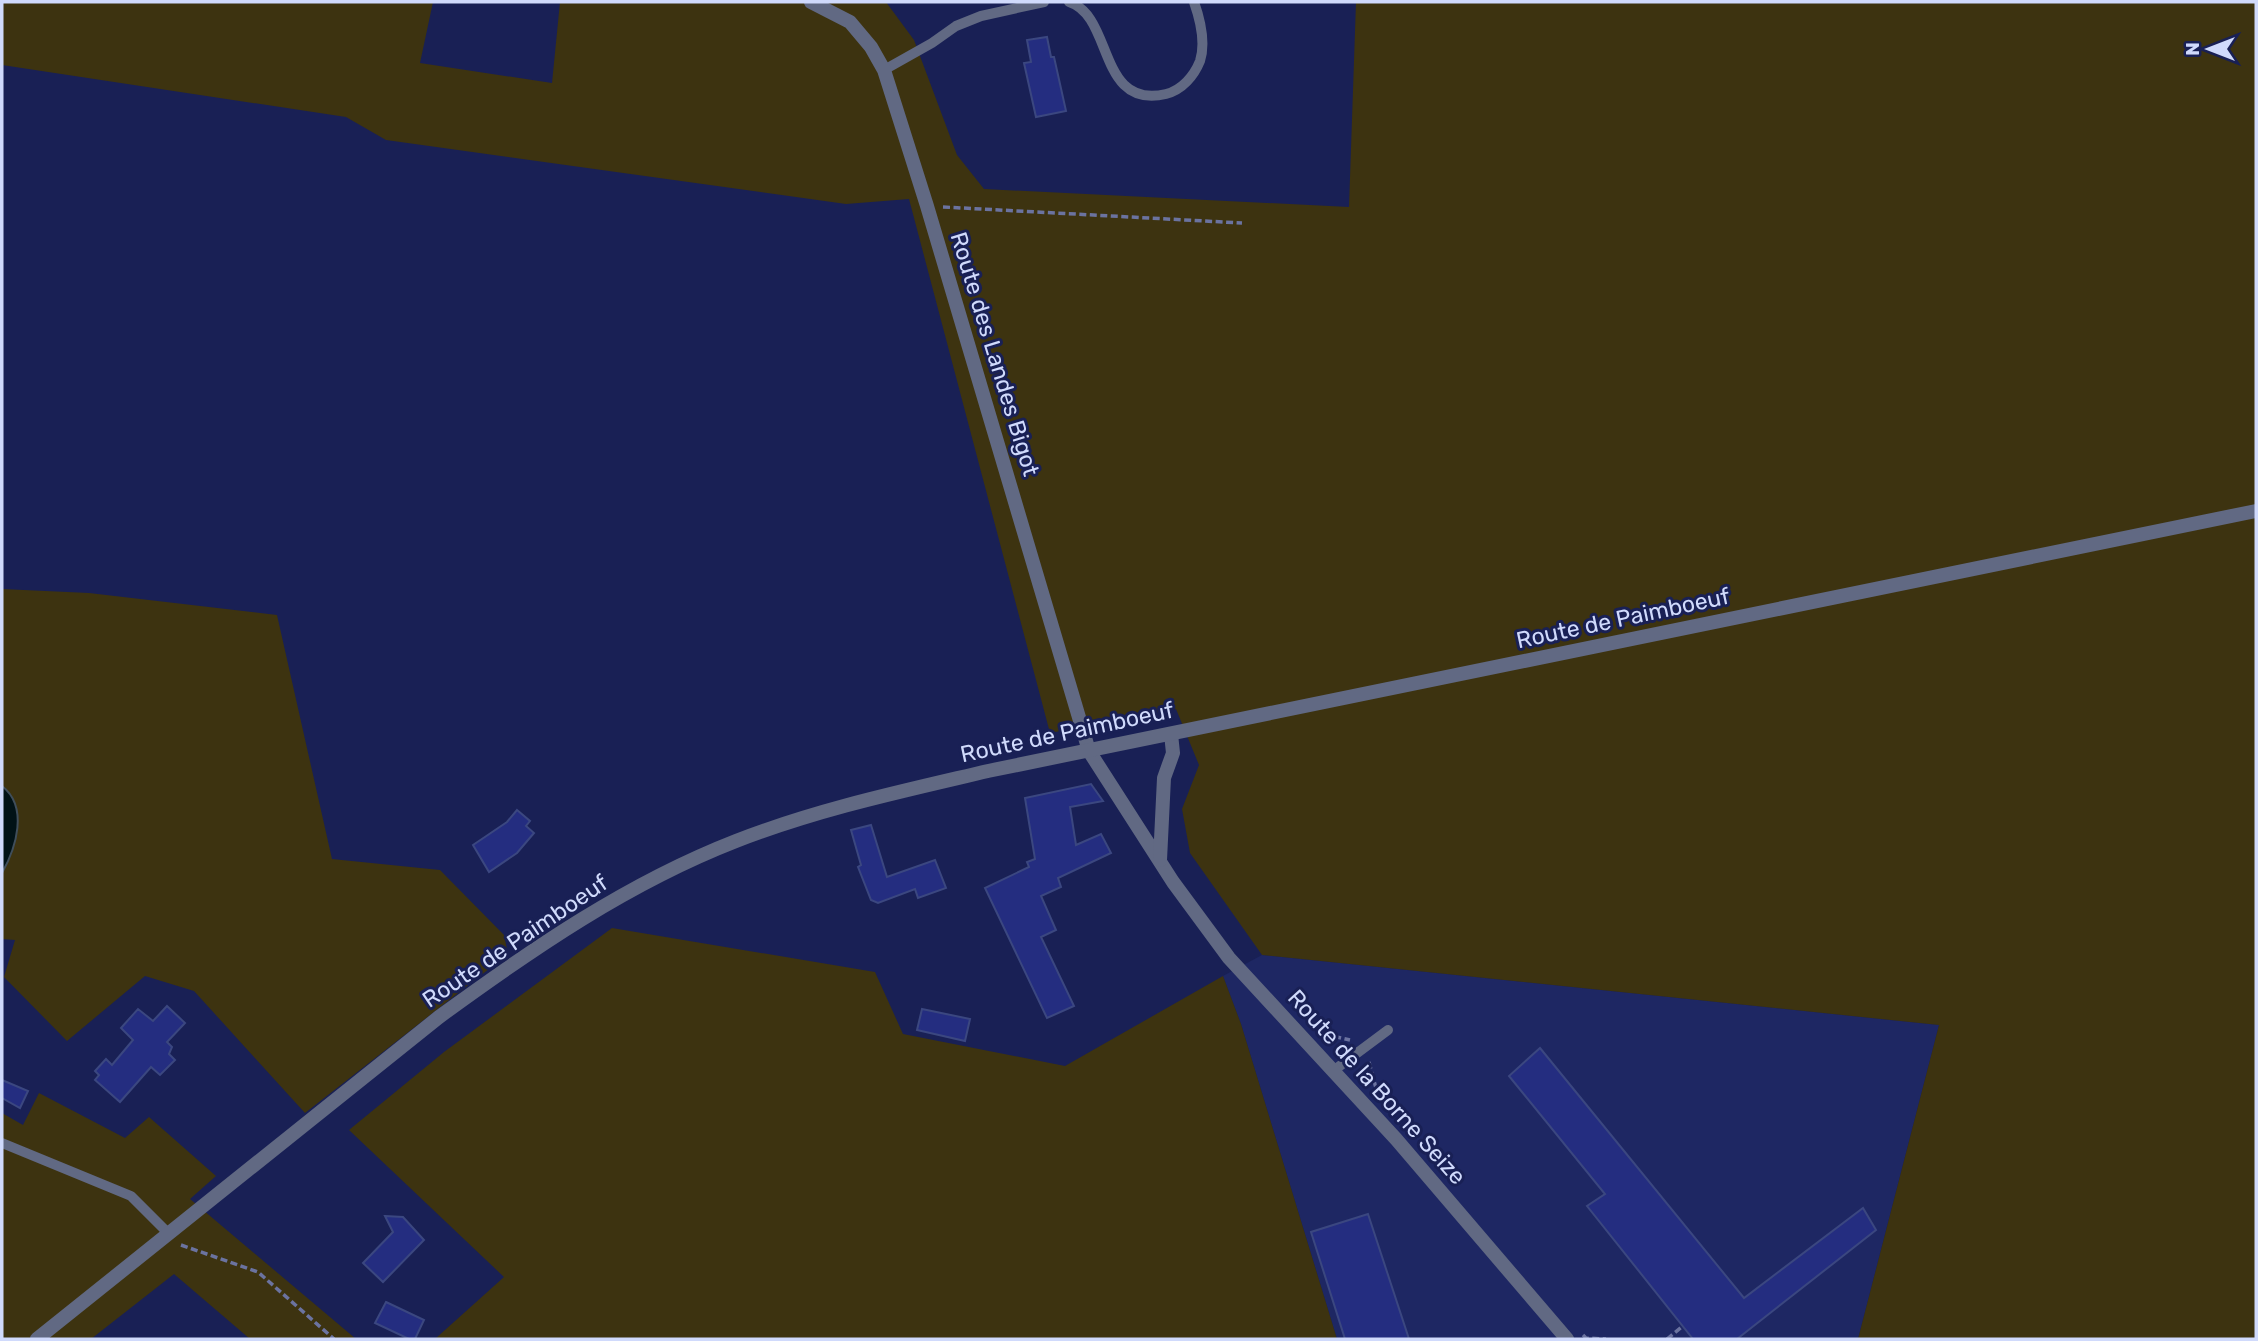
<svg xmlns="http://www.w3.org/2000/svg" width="2258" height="1341" font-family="Rubik,sans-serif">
<rect width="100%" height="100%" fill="#192055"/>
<path fill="#1e2763" d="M1262 955 1939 1025 1858 1339H1337L1241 1024 1223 976Z"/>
<g fill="#3d3310">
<path d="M2 2H433L420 63 552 83 560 2H886L914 40 957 155 984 189 1349 207 1356 2H2256V1339H1858L1939 1025 1262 955 1190 853 1182 809 1199 765 1176 709 1050 733 909 199 846 204 386 140 346 117 2 65Z"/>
<path d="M2 589 89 593 277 615 332 859 440 870 504 935 508 954 305 1113 194 991 145 976 67 1041 4 977 15 940 2 939Z"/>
<path d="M612 928 875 972 903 1034 1065 1066 1223 976 1241 1024 1337 1339H435L504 1277 349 1130 444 1052Z"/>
<path d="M39 1093 125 1138 149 1117 216 1176 190 1199 356 1339H250L174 1274 91 1339H2V1113L23 1125Z"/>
</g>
<path fill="#011216" stroke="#3f4e5b" stroke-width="2" d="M2 786C29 807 16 848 2 873Z"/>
<g fill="#242d80" stroke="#3b4780" stroke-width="2">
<path d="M1047 37 1051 57H1054L1066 111 1036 117 1024 63 1031 62 1027 40Z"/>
<path d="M1091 784 1103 801 1070 807 1076 845 1101 834 1111 853 1058 878 1061 887 1041 896 1056 930 1041 937 1074 1006 1047 1018 985 888 1029 867 1027 862 1035 859 1025 798Z"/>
<path d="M517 810 530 821 526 826 534 833 517 853 489 872 473 845 507 822Z"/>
<path d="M871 825 887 877 935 860 946 888 918 898 915 889 878 903 871 900 858 867 861 865 851 830Z"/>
<path d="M167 1006 185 1023 167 1042 172 1047 169 1054 175 1060 160 1075 151 1067 120 1102 95 1080 99 1075 95 1071 106 1059 112 1065 133 1040 121 1028 138 1009 153 1021Z"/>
<path d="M922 1009 970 1019 965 1041 917 1030Z"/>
<path d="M1540 1048 1744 1298 1863 1208 1876 1230 1737 1339H1693L1587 1206 1605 1194 1509 1076Z"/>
<path d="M2 1080 28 1091 20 1108 2 1098Z"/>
<path d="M1368 1214 1409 1339H1345L1311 1232Z"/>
<path d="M385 1216 403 1217 424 1240 383 1282 363 1263 393 1232Z"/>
<path d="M386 1302 424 1320 415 1339H409L375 1323Z"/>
</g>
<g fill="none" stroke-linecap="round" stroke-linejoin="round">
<g stroke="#6b73a0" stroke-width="3.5" stroke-dasharray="7 3.5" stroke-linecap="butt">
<path d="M943 207 1242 223"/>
<path d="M1324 1034 1350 1040"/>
<path d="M1369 1062 1377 1092"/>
<path d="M181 1245 258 1272 334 1339"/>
<path d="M1583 1335 1586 1338 1606 1339"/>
<path d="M1667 1339 1683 1326"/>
</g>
<g stroke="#616983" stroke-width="10">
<path d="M1069 2C1114 16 1097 110 1166 94 1182 90 1194 76 1200 61 1206 42 1200 19 1194 2"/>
<path d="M884 70 932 43 956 26 981 16 1044 2"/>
<path d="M1333 1071 1388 1030"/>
<path d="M2 1143 131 1196 169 1234"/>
</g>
<g stroke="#616983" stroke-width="14">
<path d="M811 2 850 22 871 47 884 70 927 206 1089 751 1173 882 1229 958 1396 1139 1567 1339"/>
<path d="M1160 860 1164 778 1173 753 1171 734"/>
<path d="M37 1339 439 1017C532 949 628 883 736 841 818 809 903 791 988 771L2256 511"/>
</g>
</g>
<g text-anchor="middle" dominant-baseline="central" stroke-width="6" stroke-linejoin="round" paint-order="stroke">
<g font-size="23" fill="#d0dafc" stroke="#192055">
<text transform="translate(995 354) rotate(73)">Route des Landes Bigot</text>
<text transform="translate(1623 618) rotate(-12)">Route de Paimboeuf</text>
<text transform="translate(1067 732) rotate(-12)">Route de Paimboeuf</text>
<text transform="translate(515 941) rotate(-34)">Route de Paimboeuf</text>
<text transform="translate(1377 1087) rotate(48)">Route de la Borne Seize</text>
</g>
</g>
<rect width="2258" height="1341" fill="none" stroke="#d0dafc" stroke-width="7"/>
<g transform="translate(2209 49) rotate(270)" stroke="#192055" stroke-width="5" paint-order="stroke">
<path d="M0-5L12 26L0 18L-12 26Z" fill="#d0dafc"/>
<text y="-10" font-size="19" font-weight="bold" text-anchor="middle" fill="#d0dafc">N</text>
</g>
</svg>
